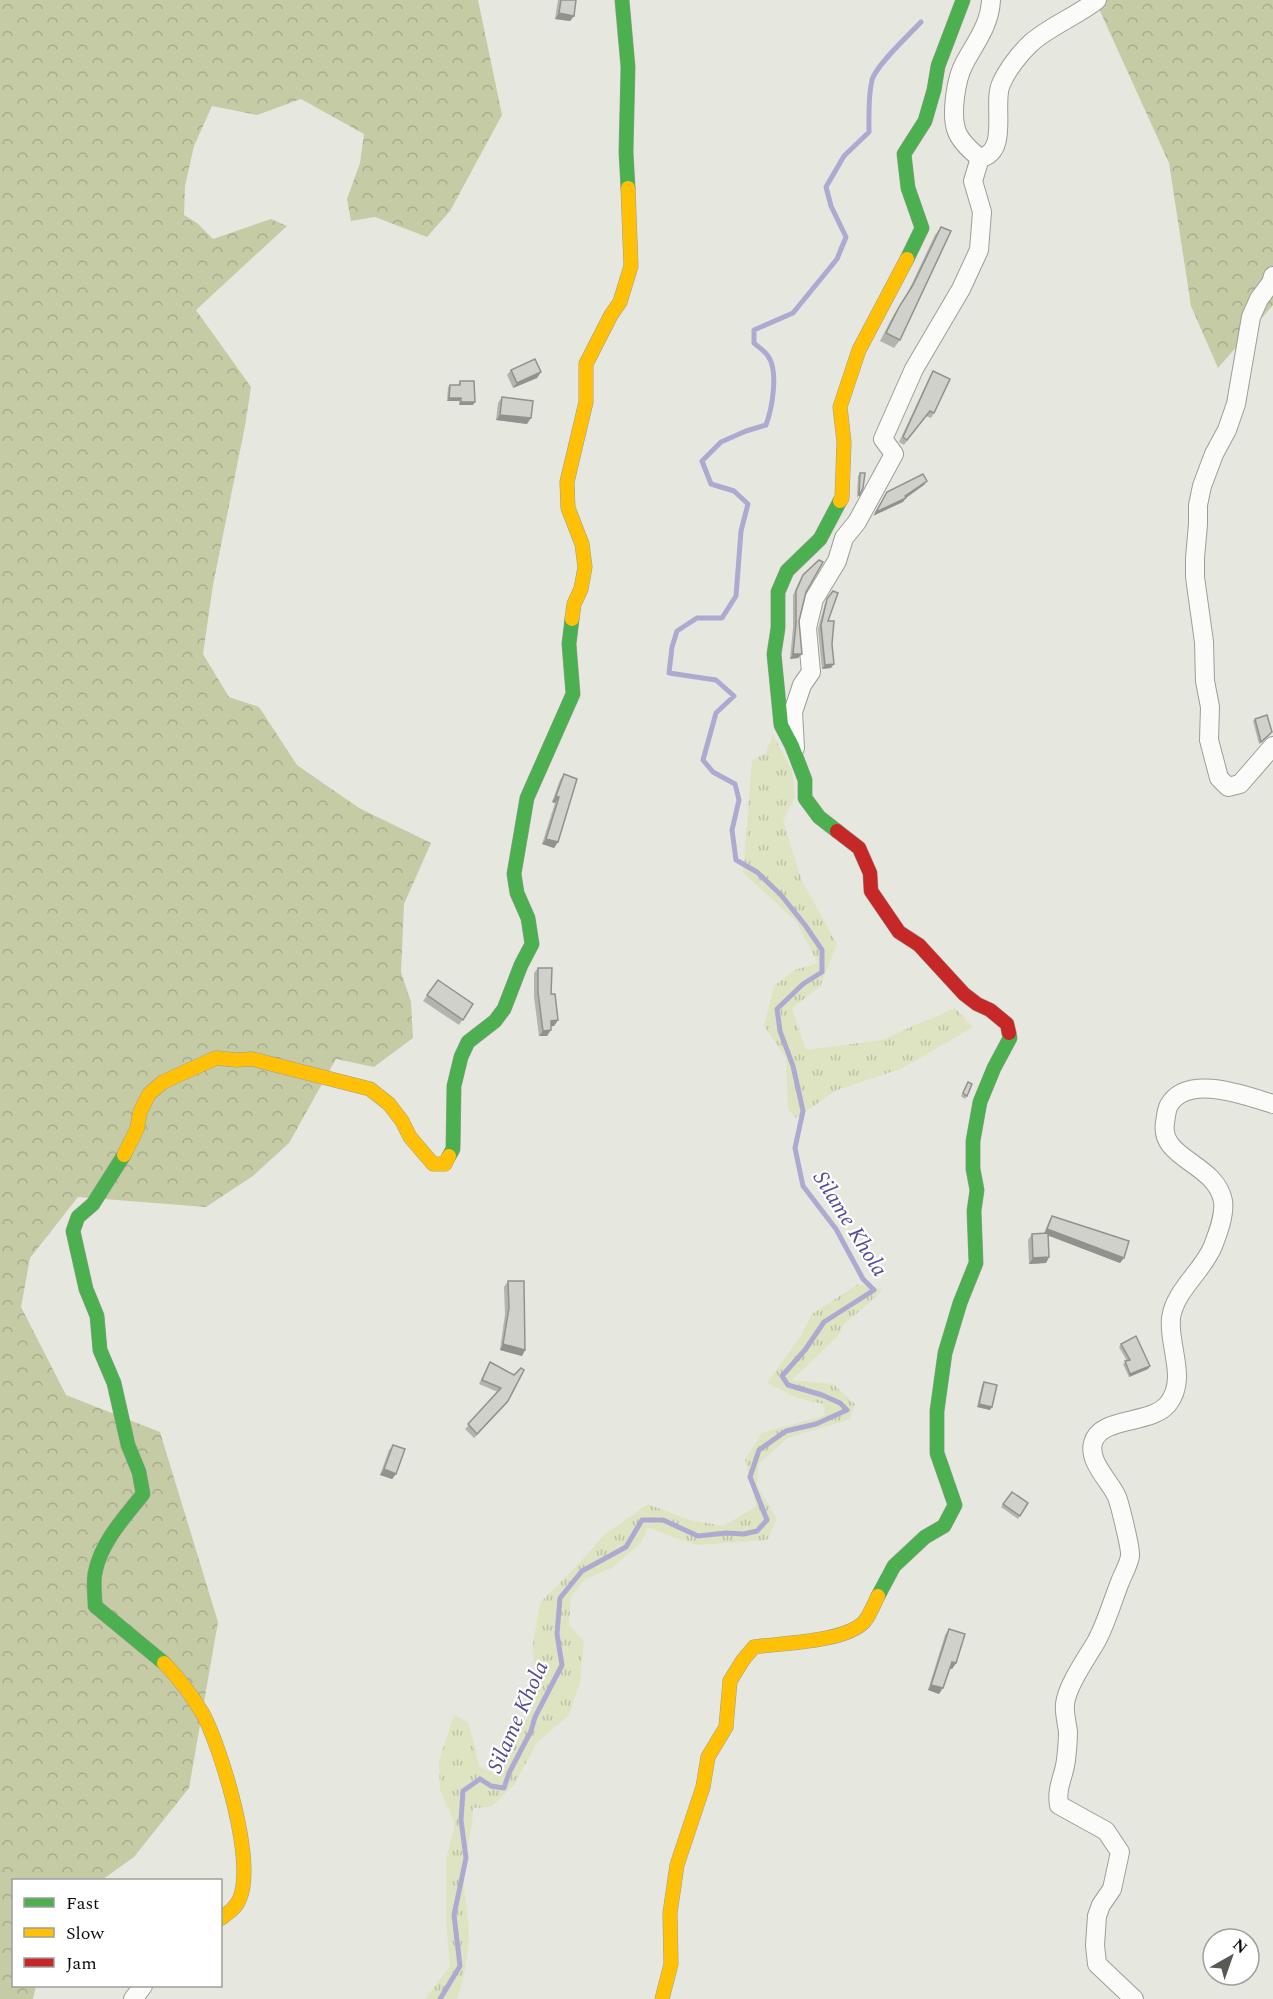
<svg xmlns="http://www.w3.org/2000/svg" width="1273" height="1999" font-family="Spectral,serif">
<defs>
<pattern id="grass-tufts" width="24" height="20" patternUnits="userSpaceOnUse" patternTransform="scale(1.5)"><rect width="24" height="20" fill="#dee4c2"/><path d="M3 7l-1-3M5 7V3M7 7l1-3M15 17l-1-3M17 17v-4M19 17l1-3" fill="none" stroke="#bdc2a5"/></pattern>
<pattern id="forest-crowns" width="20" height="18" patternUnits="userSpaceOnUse" patternTransform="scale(1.5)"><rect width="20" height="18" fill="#c5cba5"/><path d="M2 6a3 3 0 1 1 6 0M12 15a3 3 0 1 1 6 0" fill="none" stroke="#a8ad8d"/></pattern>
</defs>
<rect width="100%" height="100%" fill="#e6e8e0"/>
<g fill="url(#grass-tufts)">
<path d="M773 735 792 770 795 797 783 821 802 881 837 944 820 987 792 1008 806 1050 881 1040 955 1008 973 1027 903 1068 837 1090 796 1118 788 1109 786 1058 764 1026 774 986 795 970 818 963 796 921 743 873 752 760 765 754Z"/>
<path d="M858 1284 883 1289 868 1304 844 1324 839 1335 792 1380 833 1384 855 1404 850 1419 788 1438 759 1463 757 1485 777 1519 767 1540 696 1545 648 1528 641 1543 612 1568 585 1579 571 1597 569 1624 584 1642 580 1682 569 1715 536 1744 515 1784 491 1807 473 1808C473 1831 466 1851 464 1873 463 1894 469 1914 469 1935 468 1957 465 1978 457 1999H425L450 1966 446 1924V1859L455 1824 440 1790 439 1761 454 1715 469 1723 479 1766 497 1775 536 1701 533 1644 540 1603 581 1561 605 1534 648 1504 689 1520 724 1526 756 1506 745 1459 762 1433 825 1415 823 1404 795 1397 767 1383 800 1337 812 1314Z"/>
</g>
<g fill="url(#forest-crowns)">
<path d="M0 0H478L502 115 450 211 427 237 375 217 351 221 347 199 360 163 364 134 301 99 257 115 212 106 194 146 185 186 184 215 197 223 213 239 271 219 287 226 196 310 251 387 245 426 213 585 203 654 229 697 259 707 297 765 359 808 431 843 404 904 401 972 411 1002 413 1038 374 1067 336 1059 289 1143 253 1176 206 1207 78 1197 30 1258 21 1307 66 1395 160 1432 218 1622 189 1788 134 1857 102 1880H14V1986H36L33 1999H0Z"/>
<path d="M1095 0H1273V305L1218 368 1191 306 1169 163Z"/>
</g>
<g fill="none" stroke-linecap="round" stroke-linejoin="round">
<path stroke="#adaad2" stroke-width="5" d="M440 1999 460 1966 454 1915 466 1858 461 1820 463 1791 480 1779 491 1786 504 1788 509 1773 531 1731 535 1717 562 1665 557 1634 560 1598 582 1571 626 1547 642 1520H663L698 1536 726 1533 744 1534 757 1531 767 1520 750 1477 759 1450 786 1431 816 1424 847 1410 840 1403 822 1395 788 1385 782 1376 805 1350 824 1322 874 1290 863 1279 836 1229 803 1186 795 1148 803 1111 793 1066 780 1031 777 1009 803 984 822 972V950L805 925 781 895 757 872 736 860 732 830 739 800 735 784 713 772 703 760 716 713 734 696 716 680 669 673 672 647 677 631 697 618H722L736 596 741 531 748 504 734 491 711 484 702 461 721 442 746 431 766 425C772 409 779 371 768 356 765 351 758 347 754 343V330L793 313 837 259 846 237 831 206 826 187 844 156 869 132C869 115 868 97 872 80 876 65 910 34 921 22"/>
<g stroke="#9c9e97" stroke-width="20">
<g id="street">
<path d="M991 0C990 25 975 43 964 64 956 79 951 113 956 129 959 140 971 151 980 158 1010 152 992 104 1001 84 1007 70 1020 53 1031 43 1050 26 1077 16 1097 0"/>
<path d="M1273 276 1271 283 1259 299 1251 317 1236 404 1227 430 1214 454 1202 486 1198 505V524L1195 558V577L1204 642 1205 681 1210 707 1209 740 1219 778 1228 787 1240 784 1273 746"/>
<path d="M795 748 793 712 802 685 811 672 807 628 814 599 837 561 844 538 857 522 894 454 883 439 914 369 961 289 979 250 982 212 973 181 980 158"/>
<path d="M133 1999 143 1986"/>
<path d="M1134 1999 1097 1964 1095 1945 1097 1916 1101 1905 1112 1889 1120 1852 1106 1831 1059 1805C1056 1787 1064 1777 1066 1760 1067 1751 1068 1741 1068 1732 1067 1723 1064 1713 1065 1704 1067 1686 1086 1659 1096 1642 1106 1624 1112 1602 1120 1582 1123 1574 1129 1564 1130 1556 1131 1549 1120 1505 1117 1497 1110 1481 1088 1462 1093 1443 1100 1416 1151 1425 1168 1404 1188 1379 1168 1346 1171 1318 1175 1290 1203 1271 1213 1246 1218 1233 1225 1215 1223 1201 1216 1163 1159 1159 1165 1123 1166 1117 1166 1111 1169 1105 1188 1073 1246 1096 1273 1104"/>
</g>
</g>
<g stroke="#9c9e97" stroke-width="15">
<g id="fast">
<path d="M622 0 628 67 626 152 628 188"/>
<path d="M907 259 922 228 908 188 904 154 925 121 934 90 938 66 963 0"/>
<path d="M837 831 819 817 805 798V780L792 746 781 725 774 654 778 628V592L787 571 820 539 840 501"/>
<path d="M124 1155 93 1204 78 1217 73 1231 86 1289 97 1316 100 1350 114 1383 128 1445 139 1472 143 1494C124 1518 101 1542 95 1573 93 1584 95 1595 95 1606L164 1663"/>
<path d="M449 1156 453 1149 454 1086 461 1057 468 1042 495 1021 504 1009 521 965 532 944 528 918 517 893 514 874 527 798 573 694 569 644 572 619"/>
<path d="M878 1596 894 1566 925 1537 944 1526 955 1505 937 1453V1411L945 1353 960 1303 976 1263 974 1211 977 1190 973 1169V1141L980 1102 994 1068 1010 1038 1009 1033"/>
</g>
</g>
<g stroke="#9c9e97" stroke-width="15">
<g id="slow">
<path d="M840 501 842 498 844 442 840 407 859 350 907 259"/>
<path d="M572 619 574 604 581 589 585 567 582 544 568 508 567 482 586 402V364L611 315 620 302 631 266 628 188"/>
<path d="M124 1155 137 1129 140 1112 149 1094 163 1082 216 1058 236 1060 252 1059 370 1089 389 1104 402 1121 410 1137 433 1164H445L449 1156"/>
<path d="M164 1663C179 1678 192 1696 203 1714 221 1748 257 1864 239 1900 236 1908 227 1914 220 1919"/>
<path d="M662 1999 671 1964 670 1913 677 1865 703 1787 708 1757 726 1727 730 1681 743 1660 754 1647C782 1643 845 1642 864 1622 870 1615 874 1604 878 1596"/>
</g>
</g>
<g stroke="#9c9e97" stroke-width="15">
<path id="jam" d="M837 831 859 848 870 873 871 891 899 932 919 945 964 994 977 1004 990 1010 1007 1024 1009 1033"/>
</g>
<use href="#street" stroke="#fbfcfa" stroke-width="18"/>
<use href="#fast" stroke="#4caf50" stroke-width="14"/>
<use href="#slow" stroke="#ffc107" stroke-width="14"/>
<use href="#jam" stroke="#c62828" stroke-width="14"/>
</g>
<g fill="#b2b4ae">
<path d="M558 0H576L574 16 570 21 555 19Z"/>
<path d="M941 227 900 340 894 348 880 341 893 316 907 294 935 235Z"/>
<path d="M511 370 541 372 537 378 513 388 507 375Z"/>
<path d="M933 371 934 413 931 418 926 416 904 445 899 442 930 376Z"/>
<path d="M460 381 473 405H459V401H447L448 387 450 385H458Z"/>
<path d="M502 397 527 424 496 420 498 403Z"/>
<path d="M860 473 863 488 857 498 858 476Z"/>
<path d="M803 575 806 592 799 621 798 658 790 659 793 628V595L800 580Z"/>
<path d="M833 591 828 621 832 644 831 668 822 669 818 629 825 603Z"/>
<path d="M1255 719 1272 732 1259 744 1253 721Z"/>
<path d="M564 774 558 842 554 848 542 844 555 803 552 802 560 780Z"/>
<path d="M538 968 551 994 558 1020 554 1026H551L547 1036H539L534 997V973Z"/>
<path d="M438 980 473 1004 459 1025 423 1001Z"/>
<path d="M968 1082 967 1096 965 1099 961 1096Z"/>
<path d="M1052 1216 1120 1263 1048 1235 1049 1257 1046 1263 1029 1264 1028 1240 1032 1234 1044 1233 1049 1221Z"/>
<path d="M508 1281 525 1350 522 1356 500 1350 505 1314 504 1287Z"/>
<path d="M1121 1344 1150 1366 1148 1369 1129 1377 1123 1364 1127 1361 1119 1347Z"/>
<path d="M490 1362 514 1375 505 1405 474 1438 465 1429 498 1392 479 1384 487 1367Z"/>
<path d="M984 1382 992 1407 990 1410 977 1407 982 1385Z"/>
<path d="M393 1445 396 1474 392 1479 380 1475 389 1450Z"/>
<path d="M1012 1492 1028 1503 1018 1519 1001 1507Z"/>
<path d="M949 1629 956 1663 952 1669 950 1668 939 1694 928 1690 945 1635Z"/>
</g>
<g fill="#91928d">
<path d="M559 13 574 16 570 21 555 19Z"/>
<path d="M541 372 537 378 513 388 517 383Z"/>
<path d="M449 398H461L459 401H447Z"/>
<path d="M461 402H475L473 405H459Z"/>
<path d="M500 415 531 418 527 424 496 420Z"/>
<path d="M927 481 924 485 906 498 903 502 873 516 876 512 905 496Z"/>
<path d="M793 654H802L798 658 790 659Z"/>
<path d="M834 664 831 668 822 669 825 665Z"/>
<path d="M556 796 559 797 555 803 552 802Z"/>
<path d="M546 839 558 842 554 848 542 844Z"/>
<path d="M558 1020 554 1026 547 1027 551 1021Z"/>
<path d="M551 1030 547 1036H539L543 1031Z"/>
<path d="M1047 1229 1124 1258 1120 1263 1044 1234Z"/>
<path d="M1049 1257 1046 1263 1029 1264 1033 1258Z"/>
<path d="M503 1344 525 1350 522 1356 500 1350Z"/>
<path d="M1150 1366 1148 1369 1129 1377 1130 1374Z"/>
<path d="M508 1401 505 1405 474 1438 477 1434Z"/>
<path d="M979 1404 992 1407 990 1410 977 1407Z"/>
<path d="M384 1469 396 1474 392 1479 380 1475Z"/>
<path d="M952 1662 956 1663 952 1669 948 1668Z"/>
<path d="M931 1685 943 1688 939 1694 928 1690Z"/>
</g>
<g fill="#cfd1ca" stroke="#91928d" stroke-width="1.5">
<path d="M561 0H576L574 16 559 13Z"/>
<path d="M941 227 951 231 900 340 886 333 899 307 913 285Z"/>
<path d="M535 359 541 372 517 383 511 370Z"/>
<path d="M933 371 950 379 934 413 930 411 907 440 903 437Z"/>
<path d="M460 381H474L475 402H461V398H449L450 385H460Z"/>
<path d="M502 397 533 401 531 418 500 415Z"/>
<path d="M860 473H865L863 488 859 496Z"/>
<path d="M923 474 927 481 905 496 906 498 876 512 887 492Z"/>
<path d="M819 560 823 562 806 592 799 621 802 654H793L796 624V591L803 575Z"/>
<path d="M833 591 838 593 828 621H834L832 644 834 664 825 665 821 625 827 599Z"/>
<path d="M1267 715 1272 732 1261 742 1255 719Z"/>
<path d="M564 774 577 779 558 842 546 839 559 797 556 796Z"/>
<path d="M538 968H552L551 994H555L558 1020 551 1021V1030L543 1031 538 992Z"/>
<path d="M438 980 473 1004 463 1020 427 995Z"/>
<path d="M968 1082 972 1084 967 1096 963 1093Z"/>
<path d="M1052 1216 1129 1241 1124 1258 1047 1229Z"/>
<path d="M1048 1233 1049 1257 1033 1258 1032 1234Z"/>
<path d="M508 1281H524L525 1350 503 1344 509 1308Z"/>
<path d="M1136 1336 1150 1366 1130 1374 1125 1361 1130 1360 1121 1344Z"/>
<path d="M490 1362 514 1375 521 1368 524 1370 508 1401 477 1434 468 1424 501 1388 482 1380Z"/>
<path d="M984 1382 997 1385 992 1407 979 1404Z"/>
<path d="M393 1445 405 1449 396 1474 384 1469Z"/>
<path d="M1012 1492 1028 1503 1020 1516 1003 1504Z"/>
<path d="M949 1629 965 1634 956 1663 952 1662 943 1688 931 1685Z"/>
</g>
<g text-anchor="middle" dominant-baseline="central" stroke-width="4.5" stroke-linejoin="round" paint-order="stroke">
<g font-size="22" font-style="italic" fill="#554a94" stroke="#fff">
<text transform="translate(850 1224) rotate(58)">Silame Khola</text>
<text transform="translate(518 1717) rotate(-66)">Silame Khola</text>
</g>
</g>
<rect x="12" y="1879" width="210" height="108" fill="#ffffff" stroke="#9e9e9c" stroke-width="1.5"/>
<rect x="24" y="1898" width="30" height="9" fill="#4caf50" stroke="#9e9e9c" stroke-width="1.5"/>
<text x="66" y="1909" font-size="18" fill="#0c0d08">Fast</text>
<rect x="24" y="1928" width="30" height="9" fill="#ffc107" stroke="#9e9e9c" stroke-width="1.5"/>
<text x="66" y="1939" font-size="18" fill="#0c0d08">Slow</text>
<rect x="24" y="1958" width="30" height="9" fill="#c62828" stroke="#9e9e9c" stroke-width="1.5"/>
<text x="66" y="1969" font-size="18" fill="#0c0d08">Jam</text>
<g transform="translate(1231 1957) rotate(40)"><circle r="28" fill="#ffffff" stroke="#9e9e9c" stroke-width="1.5"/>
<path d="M0-4.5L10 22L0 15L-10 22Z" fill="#585a54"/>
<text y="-9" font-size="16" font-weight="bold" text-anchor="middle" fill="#0c0d08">N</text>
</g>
</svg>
